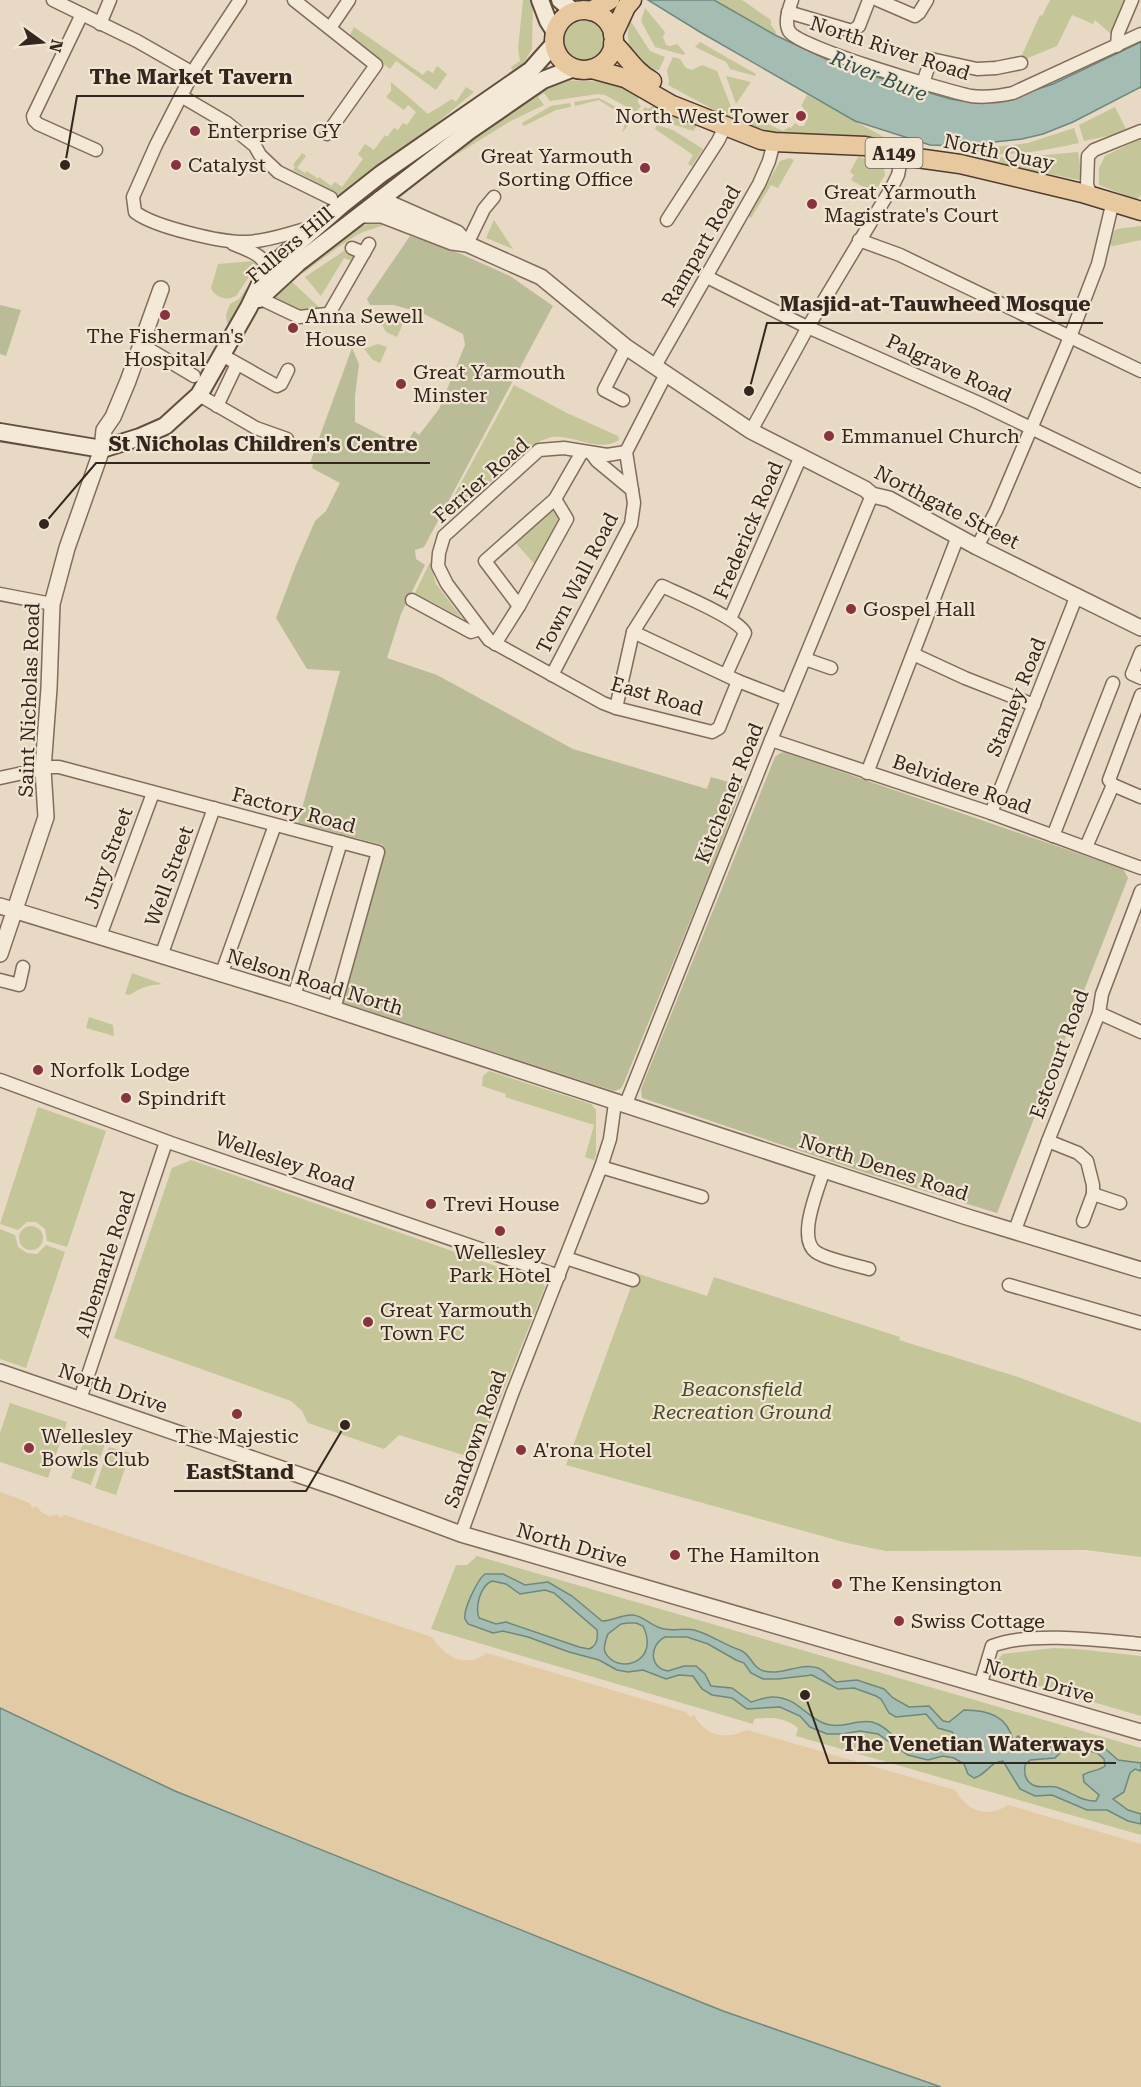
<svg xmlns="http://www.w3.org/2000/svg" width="1141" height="2087" font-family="'Roboto Serif',serif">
<rect width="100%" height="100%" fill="#e8d9c4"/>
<g fill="#c4c599">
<path d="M523 0H533L532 49 523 64 512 70 511 67 520 61 518 48Z"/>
<path d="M714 0H742L771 20V25L776 32 775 35Z"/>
<path d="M1050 0H1125L1111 34 1095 20 1093 24 1072 15 1057 46 1023 60 1022 55 1040 15 1042 16Z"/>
<path d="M645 8 665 32 663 37 666 45 670 46 677 44 685 53 684 55 655 47 641 21Z"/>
<circle cx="584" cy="41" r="22"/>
<path d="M630 20 650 51 665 57 659 70 649 71C632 52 624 47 630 20Z"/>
<path d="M354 27 423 75 427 70 433 73 437 66 447 74 436 90 396 61 390 69 349 37Z"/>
<path d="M700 42 756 74 755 76 730 69 726 62 695 47Z"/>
<path d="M673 57 680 59 686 68 692 70 702 65 717 71 732 109V113L729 118 668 85 669 81 667 70Z"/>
<path d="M726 76 751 82 736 104Z"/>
<path d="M558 80 611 82 698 124 693 131 641 114 645 107 648 109 654 105 638 96V103L641 106 636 112 605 95 598 94 550 101 544 93 538 97 544 105 509 122 438 166 411 189 408 188 410 185 447 151Z"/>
<path d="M391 82 428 114 452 99 456 102 466 87 474 92 414 142 377 165 340 195 293 170 295 167 293 165 302 153 306 156 297 168 305 173 307 171 318 179 319 177 331 186 335 182 342 187 363 159 358 154 365 144 374 150 385 135 387 137 394 128 398 130 403 123 407 125 416 112 408 105 404 110 386 97 391 91Z"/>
<path d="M807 95 884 137 882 141 787 136 741 123V120L753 117 783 131 789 127 791 128 795 123 799 126H804L807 119 801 113 804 108 801 106Z"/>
<path d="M599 98 634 117 622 133 627 118 599 100 575 106 574 102Z"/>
<path d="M570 103 571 107 556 110 524 126 522 123 551 106Z"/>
<path d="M1115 107 1126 129 1112 135 1084 141 1079 125Z"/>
<path d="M657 125 673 130 703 149 692 166 688 164 693 155 655 129Z"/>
<path d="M1074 128 1079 143C1047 150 999 160 967 150L1028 143Z"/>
<path d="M1141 138V195L1137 200 1099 185V168L1105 156Z"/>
<path d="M1078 152 1082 177 1079 180 971 158 1025 157Z"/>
<path d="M858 157 879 161 883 164 885 175 874 193 851 180 854 175 850 172Z"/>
<path d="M790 158 794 160 778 188 771 185 751 218 749 216 780 161Z"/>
<path d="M376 220 388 222C379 229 367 229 357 235 338 246 320 261 302 274L299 270 345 234Z"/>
<path d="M494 220 513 249 486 238Z"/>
<path d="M1141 226V240L1113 246 1110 245 1114 231 1117 229Z"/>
<path d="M353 245 354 259 351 261 344 258 321 296 305 277Z"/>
<path d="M254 261 257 265 236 296C227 301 215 298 211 288L218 264Z"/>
<path d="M262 267 265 273 231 323H227L226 315 230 304 239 299Z"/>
<path d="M288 278 320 308 300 314 274 299V294Z"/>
<path d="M379 315 399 316 405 319 397 337 386 332 378 317Z"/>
<path d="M378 344 387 347 380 363 373 360 364 349Z"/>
<path d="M514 385 567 413 618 436 619 440C598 453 575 435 553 437 543 439 535 443 527 449L456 513 449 505Z"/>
<path d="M555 507 564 516 538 568 514 541Z"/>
<path d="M430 562 436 584 462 618 415 593Z"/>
<path d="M132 973 162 984H163C149 985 141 987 130 995L125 994Z"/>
<path d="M89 1017 113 1025 114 1036 86 1028Z"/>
<path d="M489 1071 591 1104 596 1110V1155L594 1160 585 1157 594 1125 505 1097 506 1094 482 1086 483 1076Z"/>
<path d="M38 1107 106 1131 67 1247 47 1241 45 1229 36 1222H27L18 1230 0 1224Z"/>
<path d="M191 1160 542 1282 545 1287 476 1459 399 1435 384 1449 308 1423 302 1411 291 1401 114 1338 172 1168Z"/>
<circle cx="31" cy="1238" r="12"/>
<path d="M0 1229 15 1235 18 1247 27 1253 37 1254 46 1245 65 1252 26 1368 0 1359Z"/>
<path d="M636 1273 707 1296 714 1277 900 1337 899 1340 1018 1377 1141 1423V1557L1086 1550 886 1551 847 1543 566 1465Z"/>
<path d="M10 1403 67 1422 48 1478 0 1462V1433Z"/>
<path d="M85 1437 105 1444 91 1485 71 1478Z"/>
<path d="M109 1447 130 1453 116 1495 95 1488Z"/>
<path d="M477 1556 1141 1748V1835L796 1736 798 1728C784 1717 772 1717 754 1719L753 1724 431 1629 456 1565H467Z"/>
<path d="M1054 1648 1077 1649 1141 1656V1716L994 1673 997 1661 1003 1654Z"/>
</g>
<path fill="#e1caa4" d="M0 1492 30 1503 32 1508 36 1506C42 1513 48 1519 57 1514L60 1518 65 1515 432 1637C444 1657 466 1669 487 1653L686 1712 690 1717 694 1715C706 1737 726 1740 747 1730L955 1790C967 1811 987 1819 1008 1805L1141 1844V2087H679L0 1846Z"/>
<g fill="#babb97">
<path d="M410 236 461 254 510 276 553 306 424 547 415 550 416 559 425 565 401 614 387 658 437 675 573 749 707 789 711 777 743 786 715 860 623 1085 620 1089 614 1091 340 1002 383 845 298 823 340 671 307 669 276 618 296 565 315 521 326 511 340 483 312 468 313 465 310 463 352 348 359 364 355 396V422L404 447 414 431 419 435 439 409 465 345 463 334 422 313 394 305H370L367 299Z"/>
<path d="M0 305 21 310 6 356 0 354Z"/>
<path d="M784 752 1123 869 1128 878 997 1213 866 1173 642 1098 641 1089 775 757 780 753Z"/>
</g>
<g fill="#a5bcb3" stroke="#6d897f" stroke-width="1.5" fill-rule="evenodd">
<path d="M648 0H714L775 35 841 66 950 99 969 102 1005 100 1053 84 1141 42V87L1073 122 1043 134 1022 139 957 146 930 145 855 121 700 32Z"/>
<path d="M485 1574H503L525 1585 548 1582 572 1596 602 1621C613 1621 622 1614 633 1615 643 1616 649 1624 658 1627 670 1633 682 1627 694 1630 710 1634 724 1645 740 1650 751 1654 752 1668 764 1671 782 1676 800 1662 818 1668 826 1671 829 1678 836 1682L857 1680 884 1689 893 1698 909 1707 929 1706 943 1721 949 1722 964 1710C988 1710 1008 1716 1013 1741L1018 1736 1022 1739 1017 1744 1033 1750H1047L1058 1740 1066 1738 1101 1745 1118 1760 1141 1763V1771L1135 1769 1130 1773 1124 1792 1113 1799 1128 1810 1141 1814V1824L1128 1821 1107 1810H1087L1052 1795 1035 1796 1020 1789 1003 1761C991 1761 985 1776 974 1778L968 1774 964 1764 954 1758 943 1756 928 1760 908 1755 878 1734 860 1731 842 1734H827L810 1727 800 1716 780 1707 747 1709 732 1698 712 1695 702 1689 693 1676 679 1675 666 1679 643 1670 628 1672 617 1670 599 1660 569 1652 528 1637 503 1631 493 1633 468 1624 465 1619C463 1610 477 1580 485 1574ZM492 1581 506 1584 520 1594 545 1590 554 1593 597 1630C598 1637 597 1646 589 1649L579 1647 506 1622 496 1624 479 1618C475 1607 480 1586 492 1581ZM628 1623H636L643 1626C661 1664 616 1675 605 1652 603 1646 606 1639 608 1634L621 1624ZM665 1637H687L708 1644 736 1660 744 1663 751 1673 763 1679H778L812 1675 838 1689 854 1688 876 1696 881 1699 889 1713 896 1717 926 1714 938 1728 952 1732 957 1738 948 1748C934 1747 919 1753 906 1746 894 1739 887 1726 872 1722 857 1719 842 1729 826 1724 806 1718 799 1698 774 1697 767 1696 759 1700 751 1702L732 1688 711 1686 705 1674 696 1666H684L668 1671C649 1668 649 1645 665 1637ZM1071 1746 1097 1753 1104 1759 1105 1766C1099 1771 1091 1770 1083 1775L1084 1782 1099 1795 1096 1801C1082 1802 1070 1791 1056 1787 1049 1785 1040 1789 1033 1785 1025 1781 1024 1772 1025 1765L1030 1760 1055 1758 1065 1748Z"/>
<path d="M0 1708 175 1791 723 2011 941 2087H0Z"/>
</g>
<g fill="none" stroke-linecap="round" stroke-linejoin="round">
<g stroke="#816c5c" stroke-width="15">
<g id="minor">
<path d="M53 0 137 41 193 73"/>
<path d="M240 0 197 65 156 145 133 197 135 212C154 227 223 243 247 242 271 241 293 231 316 227"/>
<path d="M294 0 376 65 327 134"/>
<path d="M792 0C789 9 784 22 789 31 798 48 947 91 971 96 986 98 999 96 1013 93L1141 34"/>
<path d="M878 0 915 16 919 13 927 0"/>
<path d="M788 12 852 31 859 26 869 0"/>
<path d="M82 14 33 116 34 120 38 124 96 150"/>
<path d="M100 24 110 0"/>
<path d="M330 28 349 0"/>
<path d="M1117 46 1118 33 1132 0"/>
<path d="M923 83 931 59 977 69 996 68 1021 63"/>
<path d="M181 96 227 123 255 146 260 155 278 172 331 198"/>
<path d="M1091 195 1087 185 1088 156 1094 150 1141 131"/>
<path d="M667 220 718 141 726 125"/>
<path d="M859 240 900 255 1141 371"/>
<path d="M233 244C255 253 263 254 272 277"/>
<path d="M467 244 484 209 494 197"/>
<path d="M352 248 364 253"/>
<path d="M707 277 803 325 979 403 1141 481"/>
<path d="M259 298 299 317 327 314 330 312 369 244"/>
<path d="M142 345 194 376"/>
<path d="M222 355 277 386 281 384 288 370"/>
<path d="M655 366 759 184 769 161 774 142"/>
<path d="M199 395 256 428 287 439"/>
<path d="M623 400 604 390 626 347"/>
<path d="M217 406 237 364"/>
<path d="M751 431 808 327 892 187 898 175 902 154"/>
<path d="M626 452 607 455 564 448 539 450 444 536 439 553 438 566 447 584 489 640 603 703 616 708 712 732 719 728 738 681"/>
<path d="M591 453 597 461 632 490"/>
<path d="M977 547 996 511 1070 337 1098 264 1113 201"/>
<path d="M0 594 52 604"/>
<path d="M412 600 471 632 480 629"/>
<path d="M519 606 567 519 555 499"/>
<path d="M730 619 801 456"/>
<path d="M633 632 738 681 787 700"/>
<path d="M495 644 519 606 485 561 555 499 582 452"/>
<path d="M1141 652 1132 674 1141 678"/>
<path d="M913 654 965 678 1034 705"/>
<path d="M805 659 831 668"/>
<path d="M552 675 631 524 634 503 626 452 666 374"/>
<path d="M616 708 633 632 662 586C679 594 738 618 745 633L726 675"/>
<path d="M771 740 991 813 1141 868"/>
<path d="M867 773 958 536"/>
<path d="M0 778 51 767H59L378 852 334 1009"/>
<path d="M1113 785 1109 780 1141 695"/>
<path d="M1113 785 1141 797"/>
<path d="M991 813 1077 595"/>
<path d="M1053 836 1113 683"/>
<path d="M1086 847 1113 785"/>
<path d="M100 936 153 793"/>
<path d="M161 956 214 808"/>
<path d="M221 975 275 825"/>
<path d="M0 980 19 985 23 967"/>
<path d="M294 996 341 842"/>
<path d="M1099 1013 1141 1032"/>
<path d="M0 1080 171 1143 559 1276"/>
<path d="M625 1106 771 740 872 495"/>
<path d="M1048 1141 1078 1153 1087 1161 1093 1185V1194L1083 1221"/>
<path d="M601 1167 702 1197"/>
<path d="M824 1169C819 1188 796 1238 816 1252 825 1259 856 1265 869 1269"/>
<path d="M1093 1194 1120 1203"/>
<path d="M1015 1230 1048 1141 1099 1013 1102 994 1141 891"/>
<path d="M566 1258 633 1280"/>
<path d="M1009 1285 1141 1323"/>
<path d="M80 1399 166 1142"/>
<path d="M461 1534 512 1394 601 1167 610 1139 615 1103"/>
<path d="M980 1686 992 1646C1030 1631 1100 1640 1141 1644"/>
</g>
</g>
<g stroke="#816c5c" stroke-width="18">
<g id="tertiary">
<path d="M380 199 457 233 464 241"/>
<path d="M361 215H382L452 242 467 244 541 277 626 347 751 431 865 489 872 495 889 499 977 547 1141 628"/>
<path d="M0 906 294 996 964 1216 1141 1270"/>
<path d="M0 954 46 817 43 769 49 688 52 604 67 548 102 449 104 430 113 417 128 381 161 289"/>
<path d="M0 1372 340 1489 461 1534 1141 1732"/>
</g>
</g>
<g stroke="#624d3f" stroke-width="20">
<g id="secondary">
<path d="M540 0 548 21 555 32"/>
<path d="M560 0 574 12"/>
<path d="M259 299 298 263 469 131 543 80 574 68"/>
<path d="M0 432 102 449 140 437 165 426 199 395 249 307 261 282 282 257 343 204 381 174 531 70 554 44"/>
</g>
</g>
<g stroke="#4f3b30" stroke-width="21">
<g id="primary">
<circle cx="584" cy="40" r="30"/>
<path d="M591 11 610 0"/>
<path d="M613 35 626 7 632 0"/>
<path d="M613 43C627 56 635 72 652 81"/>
<path d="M592 69 625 78 672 105 761 140 774 142 865 146 917 158 960 164 1082 193 1141 211"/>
</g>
</g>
<use href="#minor" stroke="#f4e8d6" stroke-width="12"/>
<use href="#tertiary" stroke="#f4e8d6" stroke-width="15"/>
<use href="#secondary" stroke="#f4e8d6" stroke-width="16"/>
<use href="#primary" stroke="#e8c99f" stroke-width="18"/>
</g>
<g fill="#88333d" stroke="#f1e5d2" stroke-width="2">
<circle cx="801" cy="116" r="6"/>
<circle cx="195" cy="131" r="6"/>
<circle cx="176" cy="165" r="6"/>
<circle cx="645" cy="168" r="6"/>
<circle cx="812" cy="204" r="6"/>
<circle cx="165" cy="315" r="6"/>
<circle cx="293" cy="328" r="6"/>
<circle cx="401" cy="384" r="6"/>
<circle cx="829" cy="436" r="6"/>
<circle cx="851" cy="609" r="6"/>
<circle cx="38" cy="1070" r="6"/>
<circle cx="126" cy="1098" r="6"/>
<circle cx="431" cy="1204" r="6"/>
<circle cx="500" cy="1231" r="6"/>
<circle cx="368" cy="1322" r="6"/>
<circle cx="237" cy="1414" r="6"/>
<circle cx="29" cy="1448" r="6"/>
<circle cx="521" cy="1450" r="6"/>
<circle cx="675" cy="1555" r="6"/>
<circle cx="837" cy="1584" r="6"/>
<circle cx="899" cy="1621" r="6"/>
</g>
<g text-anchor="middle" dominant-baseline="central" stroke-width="4.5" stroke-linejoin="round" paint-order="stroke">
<rect fill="#f1e5d2" stroke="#6b5f55" stroke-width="1.5" x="865.5" y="138" width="57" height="30" rx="4.5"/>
<g font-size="18" font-weight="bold" fill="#32261f">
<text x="894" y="153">A149</text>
</g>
<g font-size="20" fill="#32261f" stroke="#f1e5d2">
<text transform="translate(890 48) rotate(18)">North River Road</text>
<text transform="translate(999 152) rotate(12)">North Quay</text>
<text transform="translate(290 245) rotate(-40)">Fullers Hill</text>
<text transform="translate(701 246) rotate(-60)">Rampart Road</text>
<text transform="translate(949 368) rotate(25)">Palgrave Road</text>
<text transform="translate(481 480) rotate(-41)">Ferrier Road</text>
<text transform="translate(947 507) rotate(27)">Northgate Street</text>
<text transform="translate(748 530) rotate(-67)">Frederick Road</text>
<text transform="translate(577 583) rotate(-63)">Town Wall Road</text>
<text transform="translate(657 696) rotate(16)">East Road</text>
<text transform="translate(1016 697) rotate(-68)">Stanley Road</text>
<text transform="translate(29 700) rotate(-88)">Saint Nicholas Road</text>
<text transform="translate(962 784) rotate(19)">Belvidere Road</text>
<text transform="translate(729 793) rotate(-68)">Kitchener Road</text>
<text transform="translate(294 810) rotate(15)">Factory Road</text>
<text transform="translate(108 858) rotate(-70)">Jury Street</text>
<text transform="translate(169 876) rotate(-70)">Well Street</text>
<text transform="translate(315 982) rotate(17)">Nelson Road North</text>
<text transform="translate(1059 1054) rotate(-70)">Estcourt Road</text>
<text transform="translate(285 1161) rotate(19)">Wellesley Road</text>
<text transform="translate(884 1167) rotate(18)">North Denes Road</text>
<text transform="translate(105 1264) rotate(-72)">Albemarle Road</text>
<text transform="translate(113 1388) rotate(19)">North Drive</text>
<text transform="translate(475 1439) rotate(-70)">Sandown Road</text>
<text transform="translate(572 1545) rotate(16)">North Drive</text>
<text transform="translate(1039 1681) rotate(16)">North Drive</text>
</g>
<g font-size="20" fill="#32261f" stroke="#f1e5d2" text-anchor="start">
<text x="789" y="116" text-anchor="end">North West Tower</text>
<text x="207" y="131">Enterprise GY</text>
<text x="633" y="156" text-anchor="end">Great Yarmouth<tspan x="633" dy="23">Sorting Office</tspan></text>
<text x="188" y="165">Catalyst</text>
<text x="824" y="192">Great Yarmouth<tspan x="824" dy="23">Magistrate's Court</tspan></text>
<text x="305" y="316">Anna Sewell<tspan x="305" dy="23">House</tspan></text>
<text x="165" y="336" text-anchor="middle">The Fisherman's<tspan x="165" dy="23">Hospital</tspan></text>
<text x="413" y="372">Great Yarmouth<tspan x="413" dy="23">Minster</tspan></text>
<text x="841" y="436">Emmanuel Church</text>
<text x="863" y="609">Gospel Hall</text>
<text x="50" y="1070">Norfolk Lodge</text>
<text x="138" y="1098">Spindrift</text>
<text x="443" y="1204">Trevi House</text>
<text x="500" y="1252" text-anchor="middle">Wellesley<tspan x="500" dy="23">Park Hotel</tspan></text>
<text x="380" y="1310">Great Yarmouth<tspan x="380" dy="23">Town FC</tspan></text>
<text x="41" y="1436">Wellesley<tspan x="41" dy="23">Bowls Club</tspan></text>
<text x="237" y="1436" text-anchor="middle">The Majestic</text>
<text x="533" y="1450">A'rona Hotel</text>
<text x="687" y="1555">The Hamilton</text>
<text x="849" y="1584">The Kensington</text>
<text x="911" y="1621">Swiss Cottage</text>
</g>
<g font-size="20" font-style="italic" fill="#474c28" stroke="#f1e5d2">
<text x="742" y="1389">Beaconsfield<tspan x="742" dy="23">Recreation Ground</tspan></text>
</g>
<g font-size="21" font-style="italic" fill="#2f504b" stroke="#f1e5d2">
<text transform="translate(879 76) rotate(22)">River Bure</text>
</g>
</g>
<path fill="none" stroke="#32261f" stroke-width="2" d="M65 165L77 96H304M749 391L767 323H1103M44 524L96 463H430M345 1425L306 1491H174M805 1695L829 1763H1116"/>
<g fill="#32261f" stroke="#f1e5d2" stroke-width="2">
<circle cx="65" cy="165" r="6"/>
<circle cx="749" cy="391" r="6"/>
<circle cx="44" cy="524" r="6"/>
<circle cx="345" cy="1425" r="6"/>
<circle cx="805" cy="1695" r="6"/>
</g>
<g font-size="21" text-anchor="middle" font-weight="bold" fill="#32261f" stroke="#f1e5d2" stroke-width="4.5" stroke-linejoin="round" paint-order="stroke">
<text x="191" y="84">The Market Tavern</text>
<text x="935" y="311">Masjid-at-Tauwheed Mosque</text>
<text x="263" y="451">St Nicholas Children's Centre</text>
<text x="240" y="1479">EastStand</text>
<text x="973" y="1751">The Venetian Waterways</text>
</g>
<g transform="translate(42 42) rotate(105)" stroke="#f1e5d2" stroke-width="4.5" paint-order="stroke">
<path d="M0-4.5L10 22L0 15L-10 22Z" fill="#32261f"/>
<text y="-9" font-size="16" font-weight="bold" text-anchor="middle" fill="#32261f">N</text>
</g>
</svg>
